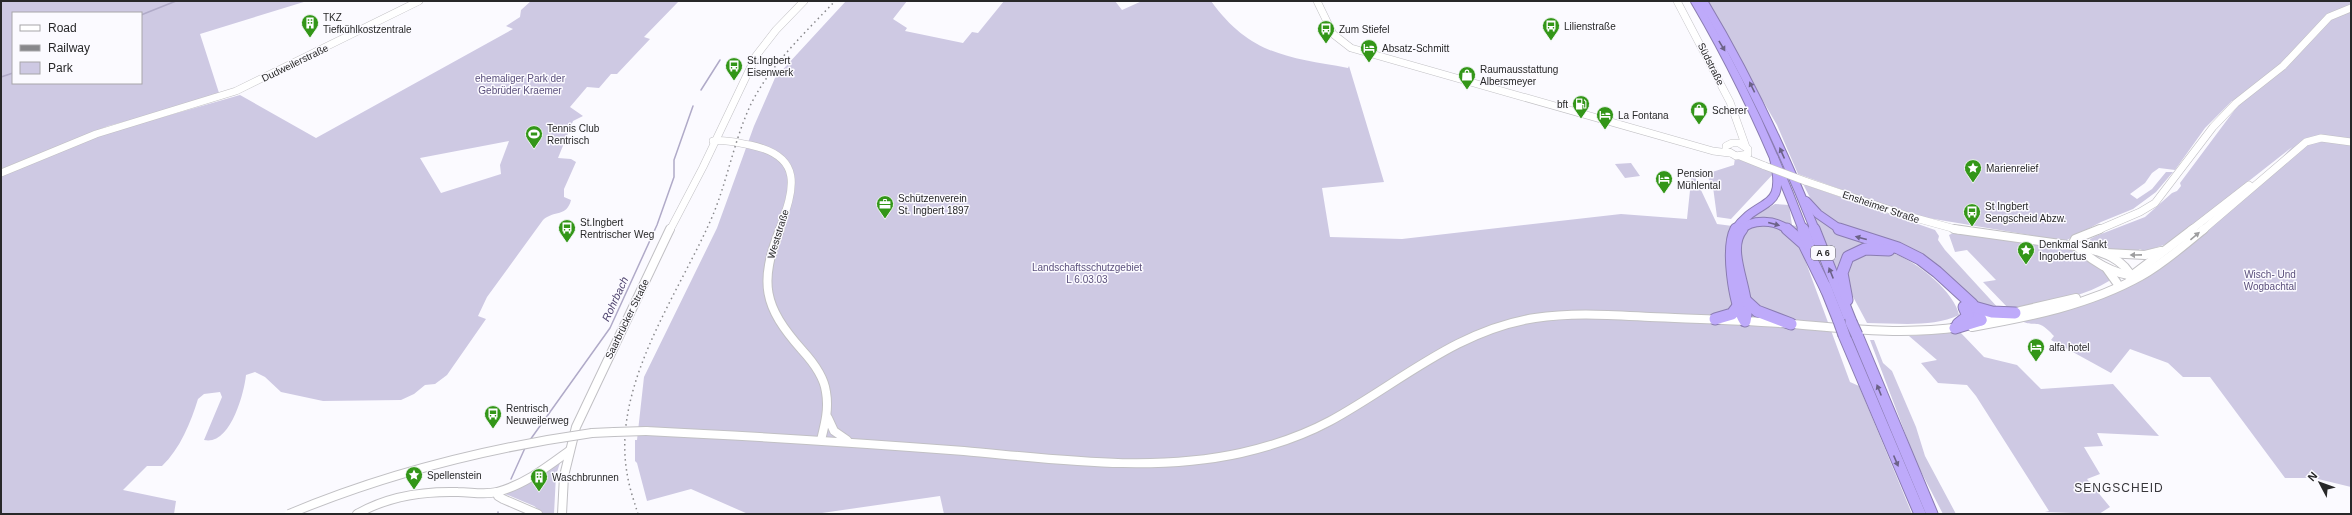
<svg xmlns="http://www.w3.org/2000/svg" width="2352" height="515" font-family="Helvetica,sans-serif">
<rect width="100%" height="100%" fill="#fbfaff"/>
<g fill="#cec9e3" fill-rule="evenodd">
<path d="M1 1H307L200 34 220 96 108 126 1 169ZM13 13H141V83H13Z"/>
<path d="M531 1H679L644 37 650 39 617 74H611L599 88 587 87 570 107 583 116 573 121 558 158 571 159 576 162 564 189V197L571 200C567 217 554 210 543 220L487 297 478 316 486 319 447 375 435 384 425 385 414 394 401 400 323 401 281 392 265 377 255 372 246 375C244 394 230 446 204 440L222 397 220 392 204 394 198 399C191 422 180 449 162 466H147L123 490 176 501 174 514H1V175L83 140 240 95 316 138 513 29 506 26 520 17 521 10ZM509 141 500 165 501 174 441 193 420 158Z"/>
<path d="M846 1H907L893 19 907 28 905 31 963 43 972 32 978 33 1004 1H1115L1122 10 1142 1H1211C1250 55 1287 57 1348 68L1349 66 1384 182 1322 188 1330 237 1402 239 1621 214 1687 219 1692 171 1717 224 1748 228 1751 225 1779 227 1798 241 1850 382 1859 386 1912 514H944L940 496 815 514H748L691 489 647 501 637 463 635 461V440H637L644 377 717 228 754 126 775 78Z"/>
<path d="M1705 1H2351V487L2314 478H2285L2210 377H2183L2168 363 2130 349 2111 373 2051 340 2054 336C2050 332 2044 325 2038 324 2031 323 2029 325 2022 321L2067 308 2141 274 2274 166 2292 147 2170 243 2145 251 2139 249 2141 252 2109 250 2091 243 2090 239 2096 236 2145 217 2172 193 2177 191 2181 186 2180 183 2239 104 2232 101 2205 128 2175 170 2159 168 2152 173 2145 183 2130 194 2137 199 2152 189 2166 172H2173L2156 192 2133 209 2101 222 2065 241 1916 216 1798 174 1777 125Z"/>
<path d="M1735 158 1774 173 1731 219 1717 217 1713 187 1706 174 1734 165Z"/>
<path d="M1631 163 1640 176 1625 178 1615 164Z"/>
<path d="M1803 184 1935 230 1939 236 1938 240 1945 250 2000 310 1978 306 1942 269 1916 251 1863 236 1819 215Z"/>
<path d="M1775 204 1789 205 1792 225 1796 226 1800 235 1789 227 1746 221Z"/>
<path d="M1813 214 1898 251H1851L1840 280 1829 252 1831 251 1830 245H1827Z"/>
<path d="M1953 233 2071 250 2094 262 2110 276 2109 281C2081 299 2042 302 2010 310L1983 282 1996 280 1967 250 1955 252 1949 235Z"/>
<path d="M1892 253C1915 260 1955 292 1959 315 1932 328 1896 323 1867 323L1850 291 1847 277 1850 259 1855 254Z"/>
<path d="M1960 332 1984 357 2017 365 2041 389 2113 384 2159 436 2097 433 2103 446 2084 447 2100 474 2087 479 2110 507 2099 514 2045 512 2049 511 1976 396 1967 385 1938 383 1921 363 1937 360 1909 336Z"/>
<path d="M1870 340H1874L1883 363 1892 371 1916 427 1925 456 1956 514H1943L1916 462Z"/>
<path d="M557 462 560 463 556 475 554 514H544L534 506 503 493Z"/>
</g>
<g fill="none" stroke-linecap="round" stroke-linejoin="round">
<g stroke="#b0aac8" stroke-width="1.5">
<path d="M141 15 176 1"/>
<path d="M1 77 13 73"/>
<path d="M701 90 720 60"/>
<path d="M530 440 610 328 657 225 674 177V160L693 106"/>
<path d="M511 479 525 448"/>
<path d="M498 512V514"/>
</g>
<g stroke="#c1c0c4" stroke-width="8">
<g id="secondary-far1">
<path d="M1317 1 1333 34 1351 48 1713 151 1729 153"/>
<path d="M1677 1 1730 102 1746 147"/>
<path d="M752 61 776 30 804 1"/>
<path d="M713 141C725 139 738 143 750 145 804 156 795 188 779 230"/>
<path d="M1732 143H1739L1748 149V154L1736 156 1726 150V146Z"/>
<path d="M1740 156 1765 166"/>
<path d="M1 173 96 134 236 91 419 1"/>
<path d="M1805 181 1908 216 1959 230"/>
<path d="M670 230 703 167 755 58"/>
<path d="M2098 230 2140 212 2155 203 2213 127 2236 103 2283 66 2329 17 2351 8"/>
<path d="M2191 230 2249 185"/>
<path d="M2203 230 2306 142 2321 138 2351 142"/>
</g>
</g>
<g stroke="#c1c0c4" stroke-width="10">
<g id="secondary">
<path d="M780 229C759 283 763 306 802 350 813 362 824 376 826 392 829 409 825 424 821 440"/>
<path d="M1954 229 2082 247C2102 252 2123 258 2132 278"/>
<path d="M2100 229 2075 239 2073 243C2090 260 2114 276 2139 276"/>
<path d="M2106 253 2145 255 2161 251"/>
<path d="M2107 269 2117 283"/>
<path d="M2130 277 2193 229"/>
<path d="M1977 321 2076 298"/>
<path d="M1972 327C2029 317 2089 305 2141 276 2163 264 2184 245 2204 229"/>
<path d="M828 418 834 431 847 440"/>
<path d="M646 431C752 436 858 443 964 451 1055 459 1151 473 1241 453 1272 446 1302 436 1330 421 1398 384 1456 330 1535 318 1573 312 1611 315 1650 317 1697 319 1745 320 1792 324 1852 329 1901 335 1961 327"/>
<path d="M592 433 614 432"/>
<path d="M497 492 498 496 503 499 538 514"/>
<path d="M357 514C388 496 422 491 458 492 471 492 484 495 497 492 524 485 547 467 569 451"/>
<path d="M562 514 564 476 576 427 670 229"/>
</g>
</g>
<g stroke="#8a7cb1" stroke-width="10">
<g id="highway-far1">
<path d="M1695 1C1738 74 1773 150 1803 230"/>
<path d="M1703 1C1747 74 1783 150 1815 230"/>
<path d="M1806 201 1818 214 1841 230"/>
<path d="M1735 230C1759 195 1787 214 1774 158"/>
<path d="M1741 230C1752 218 1776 220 1788 230"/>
</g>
</g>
<g stroke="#8a7cb1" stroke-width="13">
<g id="highway">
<path d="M1736 229C1726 248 1734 303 1745 321 1752 294 1723 251 1742 229"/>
<path d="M1787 229 1804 244 1827 291"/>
<path d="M1803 229 1809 245"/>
<path d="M1814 229 1851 322"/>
<path d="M1839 229 1898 248 1920 259 1937 272 1972 304 1981 320"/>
<path d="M1825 286 1839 321"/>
<path d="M1745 300 1757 311 1791 324"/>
<path d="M1847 300 1842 273 1848 257 1865 249 1889 250"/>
<path d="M1974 307 1992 312 2015 313"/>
<path d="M1715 319 1732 314 1738 306"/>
<path d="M1958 324 1968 316 1964 307"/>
<path d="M1955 328 1981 320"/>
<path d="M1844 335 1920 514"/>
<path d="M1857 335 1932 514"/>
</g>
</g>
<use href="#secondary-far1" stroke="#fff" stroke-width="7"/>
<use href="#secondary" stroke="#fff" stroke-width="8"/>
<use href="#highway-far1" stroke="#beaafa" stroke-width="8"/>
<use href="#highway" stroke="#beaafa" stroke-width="11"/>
<path stroke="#88888b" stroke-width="1.5" stroke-dasharray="1.5 3.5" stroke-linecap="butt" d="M638 514C634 501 629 487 627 473 612 387 675 299 709 224 727 185 733 142 751 104 771 64 805 33 835 1"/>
<g stroke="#c1c0c4" stroke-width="8" stroke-linecap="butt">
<path id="secondary-bridge-far1" d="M1765 166 1805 181"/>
</g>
<g stroke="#c1c0c4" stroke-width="10" stroke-linecap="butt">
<g id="secondary-bridge">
<path d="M614 432 646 431"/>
<path d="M289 514C387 473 487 448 592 433"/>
</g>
</g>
<g stroke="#8a7cb1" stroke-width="13" stroke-linecap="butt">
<g id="highway-bridge">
<path d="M1839 321 1844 335"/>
<path d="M1851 322 1857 335"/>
</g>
</g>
<use href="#secondary-bridge-far1" stroke="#fff" stroke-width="7"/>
<use href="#secondary-bridge" stroke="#fff" stroke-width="8"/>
<use href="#highway-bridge" stroke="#beaafa" stroke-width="11"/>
</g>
<defs><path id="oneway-solid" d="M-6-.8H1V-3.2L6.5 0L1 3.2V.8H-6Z"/></defs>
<g fill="#6c6287">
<use href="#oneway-solid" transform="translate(1722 46) rotate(59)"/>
<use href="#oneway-solid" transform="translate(1752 87) rotate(-116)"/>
<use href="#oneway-solid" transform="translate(1782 153) rotate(-114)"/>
<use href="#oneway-solid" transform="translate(1774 224) rotate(15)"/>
<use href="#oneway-solid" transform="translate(1861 238) rotate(-165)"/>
<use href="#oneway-solid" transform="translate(1831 273) rotate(-112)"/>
<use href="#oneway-solid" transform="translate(1879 390) rotate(-112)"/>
<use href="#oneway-solid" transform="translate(1896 461) rotate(67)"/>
</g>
<g fill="#9e9e9f">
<use href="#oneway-solid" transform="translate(2195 236) rotate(-40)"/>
<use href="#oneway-solid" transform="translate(2136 255) rotate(179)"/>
</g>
<defs>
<g id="building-pin" transform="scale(0.9)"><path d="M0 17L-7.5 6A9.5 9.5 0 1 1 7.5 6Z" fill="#339618" stroke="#fbfaff"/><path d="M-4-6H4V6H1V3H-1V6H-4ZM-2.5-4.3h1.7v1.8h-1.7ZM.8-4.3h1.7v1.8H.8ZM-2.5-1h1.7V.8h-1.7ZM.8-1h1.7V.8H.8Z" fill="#fff"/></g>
<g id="bus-pin" transform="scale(0.9)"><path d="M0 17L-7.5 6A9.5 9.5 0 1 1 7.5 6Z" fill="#339618" stroke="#fbfaff"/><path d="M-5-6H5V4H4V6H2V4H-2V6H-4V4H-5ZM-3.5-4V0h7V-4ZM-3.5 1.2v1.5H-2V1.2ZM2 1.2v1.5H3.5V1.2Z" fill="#fff"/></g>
<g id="hotel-pin" transform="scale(0.9)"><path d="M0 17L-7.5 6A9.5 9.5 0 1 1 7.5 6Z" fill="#339618" stroke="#fbfaff"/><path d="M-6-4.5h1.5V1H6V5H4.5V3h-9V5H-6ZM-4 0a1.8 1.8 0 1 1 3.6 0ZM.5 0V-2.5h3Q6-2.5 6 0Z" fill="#fff"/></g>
<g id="shop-pin" transform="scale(0.9)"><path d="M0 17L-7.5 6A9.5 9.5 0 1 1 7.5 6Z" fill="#339618" stroke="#fbfaff"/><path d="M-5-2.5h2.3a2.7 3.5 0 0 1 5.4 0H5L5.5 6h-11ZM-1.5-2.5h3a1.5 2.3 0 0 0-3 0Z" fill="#fff"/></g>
<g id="fuel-pin" transform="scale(0.9)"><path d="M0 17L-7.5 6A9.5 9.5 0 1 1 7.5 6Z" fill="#339618" stroke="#fbfaff"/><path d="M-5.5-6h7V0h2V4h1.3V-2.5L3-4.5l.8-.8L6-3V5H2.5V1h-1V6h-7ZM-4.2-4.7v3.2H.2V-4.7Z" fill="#fff"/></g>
<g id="stadium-pin" transform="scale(0.9)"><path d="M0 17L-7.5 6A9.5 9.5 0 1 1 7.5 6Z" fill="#339618" stroke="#fbfaff"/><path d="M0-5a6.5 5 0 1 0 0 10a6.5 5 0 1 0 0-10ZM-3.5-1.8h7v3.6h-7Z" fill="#fff"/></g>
<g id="sight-pin" transform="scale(0.9)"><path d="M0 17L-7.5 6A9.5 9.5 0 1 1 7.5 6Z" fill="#339618" stroke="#fbfaff"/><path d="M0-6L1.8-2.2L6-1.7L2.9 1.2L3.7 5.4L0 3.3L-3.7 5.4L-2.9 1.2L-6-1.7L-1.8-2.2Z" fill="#fff"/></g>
<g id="office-pin" transform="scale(0.9)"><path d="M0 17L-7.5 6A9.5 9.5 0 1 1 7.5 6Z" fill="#339618" stroke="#fbfaff"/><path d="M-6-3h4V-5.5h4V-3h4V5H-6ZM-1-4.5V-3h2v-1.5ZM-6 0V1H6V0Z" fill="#fff"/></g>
</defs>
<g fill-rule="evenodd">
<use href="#building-pin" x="310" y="23"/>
<use href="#bus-pin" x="1551" y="26"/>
<use href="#bus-pin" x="1326" y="29"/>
<use href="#hotel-pin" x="1369" y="48"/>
<use href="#bus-pin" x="734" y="66"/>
<use href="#shop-pin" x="1467" y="75"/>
<use href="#fuel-pin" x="1581" y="104"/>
<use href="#shop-pin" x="1699" y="110"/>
<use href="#hotel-pin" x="1605" y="115"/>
<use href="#stadium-pin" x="534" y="134"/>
<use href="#sight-pin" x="1973" y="168"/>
<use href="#hotel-pin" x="1664" y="179"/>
<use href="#office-pin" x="885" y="204"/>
<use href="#bus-pin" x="1972" y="212"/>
<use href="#bus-pin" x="567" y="228"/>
<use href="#sight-pin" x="2026" y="250"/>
<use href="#hotel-pin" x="2036" y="347"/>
<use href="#bus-pin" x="493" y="414"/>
<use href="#sight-pin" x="414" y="475"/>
<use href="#building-pin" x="539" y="477"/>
</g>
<g text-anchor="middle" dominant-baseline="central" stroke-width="3" stroke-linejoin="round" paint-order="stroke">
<rect fill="#fbfaff" stroke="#676769" stroke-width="1" x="1811" y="246" width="24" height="14" rx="3"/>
<g font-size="9" font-weight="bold" fill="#282829">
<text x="1823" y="253">A 6</text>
</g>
<g font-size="10" fill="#282829" stroke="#fbfaff" text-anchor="start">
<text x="323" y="17">TKZ<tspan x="323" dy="12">Tiefkühlkostzentrale</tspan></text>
<text x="1564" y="26">Lilienstraße</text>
<text x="1339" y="29">Zum Stiefel</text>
<text x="1382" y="48">Absatz-Schmitt</text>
<text x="747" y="60">St.Ingbert<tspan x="747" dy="12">Eisenwerk</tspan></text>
<text x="1480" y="69">Raumausstattung<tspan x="1480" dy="12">Albersmeyer</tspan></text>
<text x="1568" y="104" text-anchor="end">bft</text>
<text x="1712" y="110">Scherer</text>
<text x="1618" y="115">La Fontana</text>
<text x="547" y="128">Tennis Club<tspan x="547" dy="12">Rentrisch</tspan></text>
<text x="1986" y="168">Marienrelief</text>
<text x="1677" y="173">Pension<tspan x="1677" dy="12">Mühlental</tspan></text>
<text x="898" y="198">Schützenverein<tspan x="898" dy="12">St. Ingbert 1897</tspan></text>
<text x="1985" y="206">St Ingbert<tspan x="1985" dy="12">Sengscheid Abzw.</tspan></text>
<text x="580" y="222">St.Ingbert<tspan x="580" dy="12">Rentrischer Weg</tspan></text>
<text x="2039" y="244">Denkmal Sankt<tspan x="2039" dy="12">Ingobertus</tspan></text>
<text x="2049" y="347">alfa hotel</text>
<text x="506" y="408">Rentrisch<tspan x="506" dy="12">Neuweilerweg</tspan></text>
<text x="427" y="475">Spellenstein</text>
<text x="552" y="477">Waschbrunnen</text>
</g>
<g font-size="10" fill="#282829" stroke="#fbfaff">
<text transform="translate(295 63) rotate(-26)">Dudweilerstraße</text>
<text transform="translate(1711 64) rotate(63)">Südstraße</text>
<text transform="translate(1881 207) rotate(19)">Ensheimer Straße</text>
<text transform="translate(778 234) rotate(-73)">Weststraße</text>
<text transform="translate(627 319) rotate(-64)">Saarbrücker Straße</text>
</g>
<g font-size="10" fill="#5b507c" stroke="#fbfaff">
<text x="520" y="78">ehemaliger Park der<tspan x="520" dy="12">Gebrüder Kraemer</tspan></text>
<text x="1087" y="267">Landschaftsschutzgebiet<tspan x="1087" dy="12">L 6.03.03</tspan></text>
<text x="2270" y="274">Wisch- Und<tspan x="2270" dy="12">Wogbachtal</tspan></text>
</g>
<g font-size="11" font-style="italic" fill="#4f446f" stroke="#fbfaff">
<text transform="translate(615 299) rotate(-65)">Rohrbach</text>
</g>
<g font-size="12" letter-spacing="1" fill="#38373b" stroke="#fbfaff">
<text x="2119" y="488">SENGSCHEID</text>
</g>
</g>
<rect width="2352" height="515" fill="none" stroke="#282829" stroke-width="4"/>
<rect x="12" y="12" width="130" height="72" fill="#fbfaff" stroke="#a7a6a9"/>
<rect x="20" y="25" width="20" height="6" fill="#ffffff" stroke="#a7a6a9"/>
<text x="48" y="32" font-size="12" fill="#282829">Road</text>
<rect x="20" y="45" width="20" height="6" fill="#88888b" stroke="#a7a6a9"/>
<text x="48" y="52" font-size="12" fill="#282829">Railway</text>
<rect x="20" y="62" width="20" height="12" fill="#cec9e3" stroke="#a7a6a9"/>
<text x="48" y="72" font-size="12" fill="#282829">Park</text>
<g transform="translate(2320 483) rotate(311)" stroke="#fbfaff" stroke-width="3" paint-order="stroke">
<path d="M0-3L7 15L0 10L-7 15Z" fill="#282829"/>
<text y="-6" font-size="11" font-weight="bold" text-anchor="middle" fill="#282829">N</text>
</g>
</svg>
